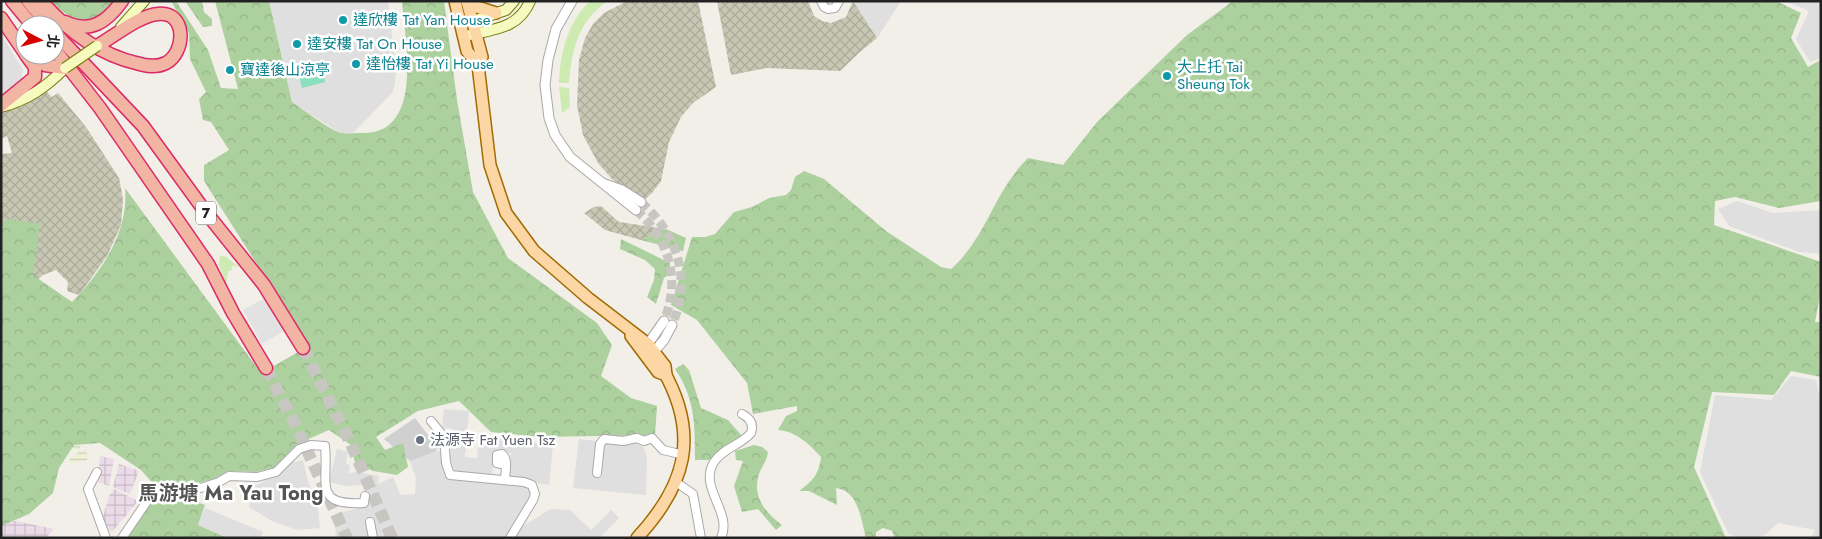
<svg xmlns="http://www.w3.org/2000/svg" width="1822" height="539" font-family="Jost,'Noto Sans TC',sans-serif">
<defs>
<pattern id="industrial-grid" width="8" height="8" patternUnits="userSpaceOnUse" patternTransform="scale(1.25)"><rect width="8" height="8" fill="#ebdbe8"/><path d="M0 4h8M4 0v8" fill="none" stroke="#c9bcc7"/></pattern>
<pattern id="construction-cross-hatch" width="8" height="8" patternUnits="userSpaceOnUse" patternTransform="scale(1.25)"><rect width="8" height="8" fill="#c7c7b4"/><path d="M0 0l8 8M0 8l8-8" fill="none" stroke="#abab9a"/></pattern>
<pattern id="farmland-rules" width="6" height="5" patternUnits="userSpaceOnUse" patternTransform="scale(1.25)"><rect width="6" height="5" fill="#eef0d5"/><path d="M0 2.5h6" fill="none" stroke="#ccceb7"/></pattern>
<pattern id="forest-crowns" width="20" height="18" patternUnits="userSpaceOnUse" patternTransform="scale(1.25)"><rect width="20" height="18" fill="#add19e"/><path d="M2 6a3 3 0 1 1 6 0M12 15a3 3 0 1 1 6 0" fill="none" stroke="#95b388"/></pattern>
</defs>
<rect width="100%" height="100%" fill="#f2efe9"/>
<g fill="#e0dfdf">
<path d="M269 1H388L396 71 395 85 392 93 353 133H340L292 102Z"/>
<path d="M853 1H901L877 38Z"/>
<path d="M1785 1H1821V58L1810 62 1796 39 1809 11Z"/>
<path d="M1 34 23 70 21 81 1 94Z"/>
<path d="M1737 201 1773 213 1821 210V254L1799 252 1729 226 1718 209Z"/>
<path d="M1791 376 1816 380 1821 402V538H1811L1815 530 1778 523 1766 534 1758 538H1737L1728 533 1700 472 1715 395 1771 400Z"/>
<path d="M444 409 469 411 465 457 477 458 479 436 553 445 549 485 509 478 511 453 494 452 492 476 455 473 450 457 453 429 442 428Z"/>
<path d="M579 439 623 444 635 441 642 443 647 458 646 495 573 488Z"/>
<path d="M337 449 348 452 346 464 350 465 349 473 357 472 379 476 378 484 393 477 400 494 403 495 415 494 416 478 410 461 441 450 448 477 523 484 530 487 532 494 507 538H336L334 515 367 505 368 497 363 485 346 486 329 482Z"/>
<path d="M303 460 308 481 318 508 320 528 297 530 272 521 249 507 255 486 283 471 290 463Z"/>
<path d="M205 508 263 532 260 538H227L198 525Z"/>
<path d="M550 509 570 510 591 530 611 510 619 518 599 538H513L519 529Z"/>
</g>
<g fill="url(#industrial-grid)">
<path d="M100 456 114 459 109 486 98 482Z"/>
<path d="M119 464 139 471 130 494 113 487Z"/>
<path d="M114 489 138 501 112 532 101 523 109 496Z"/>
<path d="M1 518 54 529 46 538H1Z"/>
</g>
<path fill="#d0d0d0" d="M415 418 438 448 435 452 410 461 384 439Z"/>
<g fill="url(#construction-cross-hatch)">
<path d="M627 1H698L716 87 693 103 681 117 669 142 661 181 652 193 642 202 612 179 598 163 583 135 577 105 579 60 585 38 593 24 604 13Z"/>
<path d="M717 1H808L814 16 822 21 831 23 846 17 853 1 877 38 860 52 840 71 767 68 731 75Z"/>
<path d="M47 92 52 97 58 93 86 127 119 178 123 199 121 225 107 256 79 295 67 291 68 282 56 270 43 275 33 284 1 296V154L12 153 7 136 1 139V111L23 106Z"/>
<path d="M601 206 619 222 666 229 641 240 605 230 584 213 594 207Z"/>
</g>
<path fill="url(#farmland-rules)" d="M70 441 81 443 79 452 87 449V460L69 464 71 456 77 454V449L73 450Z"/>
<g fill="#cdebb0">
<path d="M590 1H608C578 21 572 49 569 83H559C560 53 568 22 590 1Z"/>
<path d="M559 87 569 88 570 107 562 113Z"/>
<path d="M220 255 226 257 239 267 232 266 231 271H228L226 285 219 265Z"/>
</g>
<g fill="url(#forest-crowns)">
<path d="M48 1H114C89 32 74 21 48 1Z"/>
<path d="M171 1H176L208 50 221 88 238 89 215 1H269L292 102C303 109 330 130 341 133 346 134 354 133 360 133 425 136 405 41 402 1H444L457 100 473 192 508 258 597 323 612 345 601 376 631 398 657 406 655 435 540 437 491 432 459 401 418 411 376 437 385 450 403 443 408 467 397 475 373 471 355 463 351 445 329 430 297 444 275 467 256 472 228 471 218 477 180 489 156 487 141 470 100 443 74 445 59 468 53 493 29 514 1 526V223L10 219 40 224 33 275 72 302C102 271 129 232 125 188L261 373 309 346 204 181V165L229 150 211 122 203 120 199 99 206 92 190 59 189 33Z"/>
<path d="M185 1H202L204 12 212 19V26L203 27Z"/>
<path d="M1233 1H1776L1801 13 1791 38 1808 67 1821 60V201L1779 208 1735 197 1715 201 1714 225 1821 262V291L1815 322H1821V377L1791 371 1774 395 1712 392 1694 467 1726 538H895L892 531 883 528 876 532V538H866C861 520 859 491 836 488L837 505 809 491H799C813 481 819 474 821 457 810 445 796 431 778 430L786 416 797 411V406L753 414 747 383 697 320 671 305 692 237H705L715 234 734 212 752 207 769 198 786 195 791 190 795 177 804 171 824 179 886 231 941 267 951 269C987 237 994 191 1028 158L1063 165 1097 122 1187 35Z"/>
<path d="M666 229 686 238 683 251 641 240Z"/>
<path d="M621 239 670 263V273L664 278 656 304 647 297 654 280 655 269 645 260 620 249Z"/>
<path d="M683 364 689 370 701 408 728 420 742 436 709 460H695C695 425 695 398 675 369Z"/>
<path d="M754 445 762 447 768 452C767 461 762 466 759 474 752 497 765 512 782 525L776 530 758 509 742 512 734 486 743 461 736 460 735 451Z"/>
<path d="M161 496 186 498 205 505 198 525 227 538H127L152 501Z"/>
</g>
<path fill="#88e0be" d="M323 70 325 82 302 88 299 75Z"/>
<path fill="#e2e2e2" d="M269 296 287 329 262 344 243 310Z"/>
<g fill="none" stroke-linecap="round" stroke-linejoin="round">
<g stroke="#c8c6c1" stroke-width="9" stroke-dasharray="9 4.5" stroke-linecap="butt">
<path d="M641 202C678 235 692 279 672 325"/>
<path d="M636 210C669 239 681 279 664 321"/>
</g>
<g stroke="#c8c6c1" stroke-width="12" stroke-dasharray="12 6" stroke-linecap="butt">
<path d="M303 348 350 442 392 538"/>
<path d="M266 368 296 426 347 538"/>
</g>
<g stroke="#a9a9a9" stroke-width="10">
<g id="minor">
<path d="M821 1 824 7 828 9 835 8 839 1"/>
<path d="M431 421 444 437 446 463 450 475 524 482 532 485 535 494 533 500 510 538"/>
<path d="M97 472 88 489 106 538"/>
<path d="M597 473 600 444 604 439 623 441 637 438 644 441 652 438 663 450 684 455"/>
<path d="M505 480C505 472 509 459 502 454L497 455V463L506 465"/>
<path d="M676 482 693 494 701 538"/>
<path d="M370 522 373 538"/>
<path d="M122 538 152 494H182L219 482 229 476 257 477 276 472 299 449 311 445 325 446C329 483 312 506 364 503L365 496"/>
<path d="M721 538C733 512 698 488 714 462 723 448 741 445 751 433 754 424 750 418 742 414"/>
</g>
</g>
<g stroke="#a9a9a9" stroke-width="11">
<g id="tertiary">
<path d="M572 1 556 29 548 60 545 85 549 118 555 135 570 157 636 210"/>
<path d="M605 184 622 190 641 202"/>
<path d="M648 344 664 321"/>
<path d="M651 355 664 340 672 325"/>
</g>
</g>
<g stroke="#707d05" stroke-width="12">
<g id="secondary">
<path d="M473 21 506 10 514 1"/>
<path d="M121 27 144 1"/>
<path d="M470 35C495 29 519 28 530 1"/>
<path d="M1 107C28 100 46 87 65 68"/>
</g>
</g>
<g stroke="#a06b00" stroke-width="14">
<g id="primary">
<path d="M455 1 467 51 478 65"/>
<path d="M467 1 482 57 478 65 490 165 506 213 534 251 588 298 648 344 665 366 666 375"/>
<path d="M467 2 477 7 496 13"/>
<path d="M631 336 658 372 666 375"/>
<path d="M637 538C686 485 700 435 663 370"/>
</g>
</g>
<g stroke="#dc2a67" stroke-width="15">
<g id="trunk">
<path d="M12 1 32 25"/>
<path d="M28 1 48 25"/>
<path d="M41 1C67 30 97 54 136 63 146 66 156 68 166 63 186 52 187 11 158 14 140 15 113 37 97 46"/>
<path d="M1 18 25 53"/>
<path d="M65 22C90 34 107 22 122 1"/>
<path d="M55 33 143 126 204 210 264 285 303 348"/>
<path d="M55 50 100 108 208 264 233 313 266 368"/>
<path d="M29 57 45 65 65 68"/>
<path d="M1 105 35 77V67L26 55"/>
</g>
</g>
<use href="#minor" stroke="#fff" stroke-width="8"/>
<use href="#tertiary" stroke="#fff" stroke-width="9"/>
<use href="#secondary" stroke="#f7fabf" stroke-width="10"/>
<use href="#primary" stroke="#fcd6a4" stroke-width="11"/>
<use href="#trunk" stroke="#f2b4a3" stroke-width="12"/>
<g stroke="#707d05" stroke-width="12" stroke-linecap="butt">
<path id="secondary-bridge" d="M65 68 97 46"/>
</g>
<use href="#secondary-bridge" stroke="#f7fabf" stroke-width="10"/>
</g>
<g fill="#0f9aa8" stroke="#fff" stroke-width="2">
<circle cx="343" cy="20" r="5"/>
<circle cx="297" cy="44" r="5"/>
<circle cx="356" cy="64" r="5"/>
<circle cx="230" cy="70" r="5"/>
<circle cx="1167" cy="76" r="5"/>
</g>
<circle fill="#6b7280" stroke="#fff" stroke-width="2" cx="420" cy="440" r="5"/>
<g text-anchor="middle" dominant-baseline="central" stroke-width="5" stroke-linejoin="round" paint-order="stroke">
<rect fill="#fff" stroke="#646464" stroke-width="1" x="196" y="201.5" width="20" height="23" rx="4"/>
<g font-size="14" font-weight="bold" fill="#222">
<text x="206" y="213">7</text>
</g>
<g font-size="15" fill="#0d838f" stroke="#fff" text-anchor="start">
<text x="353" y="20">達欣樓 Tat Yan House</text>
<text x="307" y="44">達安樓 Tat On House</text>
<text x="366" y="64">達怡樓 Tat Yi House</text>
<text x="1177" y="67">大上托 Tai<tspan x="1177" dy="17">Sheung Tok</tspan></text>
<text x="240" y="70">寶達後山涼亭</text>
</g>
<g font-size="15" fill="#5b616d" stroke="#fff" text-anchor="start">
<text x="430" y="440">法源寺 Fat Yuen Tsz</text>
</g>
<g font-size="20" font-weight="bold" fill="#555" stroke="#fff">
<text x="231" y="493">馬游塘 Ma Yau Tong</text>
</g>
</g>
<rect width="1822" height="539" fill="none" stroke="#222222" stroke-width="5"/>
<g transform="translate(40 40) rotate(96)"><circle r="24" fill="#ffffff" stroke="#a7a7a7"/>
<path d="M0-4L9 19L0 12L-9 19Z" fill="#d40000"/>
<text y="-8" font-size="14" font-weight="bold" text-anchor="middle" fill="#222222">北</text>
</g>
</svg>
